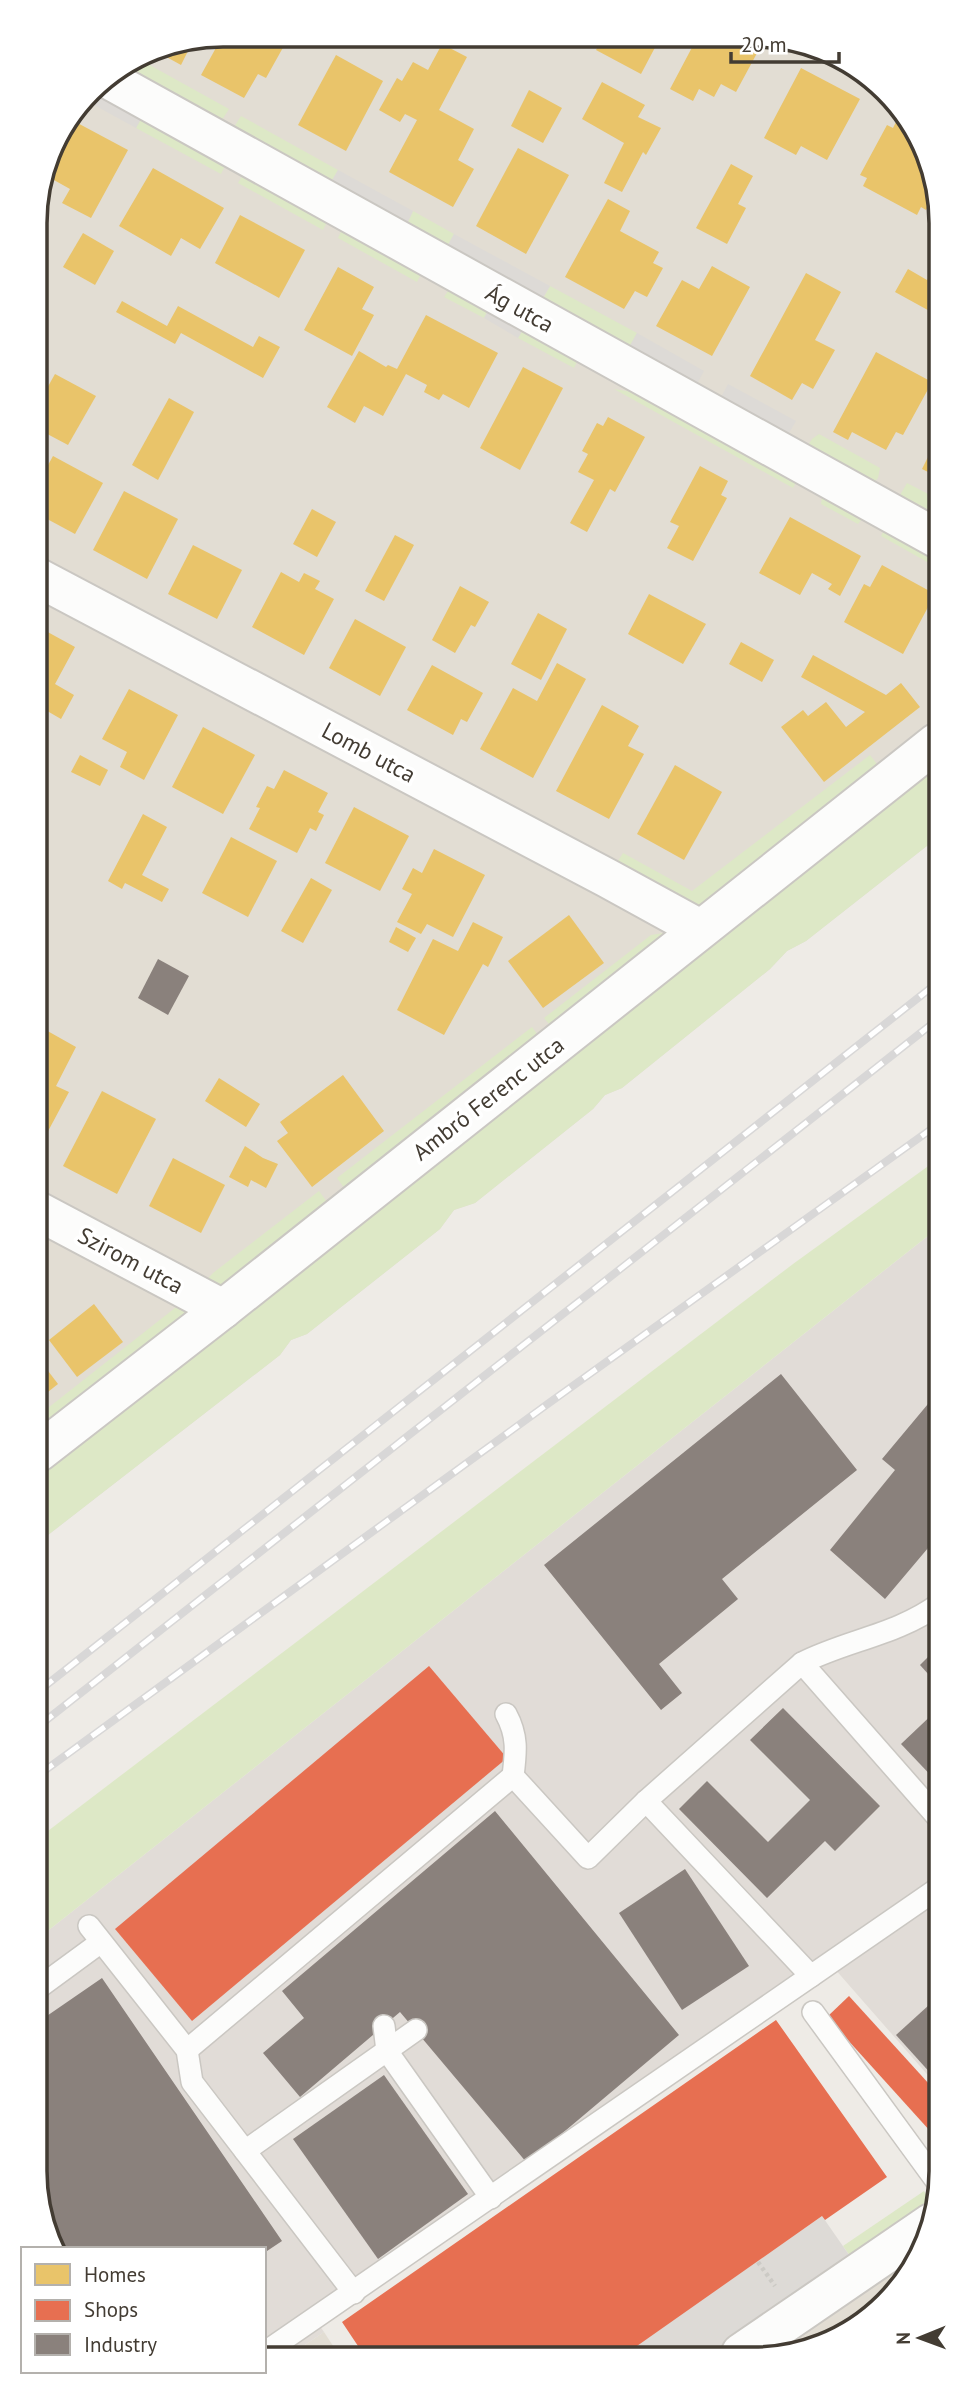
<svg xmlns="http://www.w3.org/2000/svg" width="976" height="2394" font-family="'PT Sans',sans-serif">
<rect width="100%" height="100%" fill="#eeebe6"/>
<g fill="#e2ddd3">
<path d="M224 35 789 39 885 90 935 175 937 838 806 941 787 951 770 969 622 1088 605 1095 593 1109 475 1203 454 1210 440 1229 307 1334 291 1340 280 1355 39 1542 35 211 54 141 99 82 152 49Z"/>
<path d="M935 2205 927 2242 894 2294 801 2353H717Z"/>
<path d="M324 2332 339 2355H290Z"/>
</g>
<path fill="#e1dcd7" d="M938 1228 940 2089 827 1960 315 2319 324 2332 290 2355H264V2249H60L41 2219 40 1937Z"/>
<g fill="#dde8c6">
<path d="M137 58 229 109 217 128 116 72Z"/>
<path d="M145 111 229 158 221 174 136 128Z"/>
<path d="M241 116 338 170 327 189 229 135Z"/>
<path d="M247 167 331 214 323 230 238 183Z"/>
<path d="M413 211 454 234 444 253 406 226Z"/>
<path d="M345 223 424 268 417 282 338 238Z"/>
<path d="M452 285 491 305 484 318 444 297Z"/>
<path d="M550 286 637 333 626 354 539 306Z"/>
<path d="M526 323 581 354 574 368 518 338Z"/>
<path d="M614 389 633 392 801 474 793 488Z"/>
<path d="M819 434 880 468 878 478 870 487 805 450 812 439Z"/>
<path d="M907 483 936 498V514L900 495Z"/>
<path d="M823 491 866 514 858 524 821 504Z"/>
<path d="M888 523 936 550V567L881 536Z"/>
<path d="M936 743 937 838 806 941 787 951 770 969 622 1088 605 1095 593 1109 475 1203 454 1210 440 1229 307 1334 291 1340 280 1355 39 1542V1415L194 1293 213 1273 319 1191 338 1217 355 1203 337 1178 532 1027 548 1049 561 1039 544 1018 651 935 669 932 613 869 623 853 692 891 870 755 889 780Z"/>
<path d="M938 1159V1228L40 1937V1837L793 1264Z"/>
<path d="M924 2191 931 2202 929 2212 854 2262 843 2246Z"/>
</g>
<g fill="#dddad6">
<path d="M99 82 150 102 136 128 85 100Z"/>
<path d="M338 170 413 211 406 226 444 252 454 234 550 286 518 338 484 318 491 305 322 198Z"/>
<path d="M637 333 704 371 688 400 620 363Z"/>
<path d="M728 384 796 421 785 440 712 414Z"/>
<path d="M822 2216 854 2262 741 2353H626Z"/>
</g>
<g fill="#e9c46a">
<path d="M223 35H239L248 40 250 35H276L275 38 285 44 266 78 258 74 244 98 201 75Z"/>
<path d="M466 37H484L480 44Z"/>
<path d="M603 37H613L660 38 641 74 596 50Z"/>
<path d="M697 38H755L763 42 736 92 721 84 714 97 699 89 693 101 670 89Z"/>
<path d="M193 41 181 65 152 49Z"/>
<path d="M442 44 467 57 439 110 474 129 458 160 474 169 453 207 389 172 417 120 405 114 400 122 379 110 397 78 402 81 413 62 428 70Z"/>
<path d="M336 55 383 81 346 151 298 125Z"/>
<path d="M801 68 860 99 827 160 801 146 796 155 764 138Z"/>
<path d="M602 82 645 105 638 117 661 128 646 155 643 152 622 192 604 183 624 143 582 119Z"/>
<path d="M529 90 562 108 543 143 511 126Z"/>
<path d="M70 119 128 150 91 218 62 203 70 189 45 175 54 141Z"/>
<path d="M897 120 906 125 935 175V194L926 210 921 207 917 215 863 186 867 178 860 175 887 125 893 128Z"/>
<path d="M518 148 569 175 526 254 476 226Z"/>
<path d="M731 164 753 176 738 204 746 208 727 244 696 228Z"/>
<path d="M153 168 224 208 200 249 181 238 171 256 119 226Z"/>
<path d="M608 199 630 211 620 231 659 252 653 263 663 268 647 297 635 291 624 309 565 277Z"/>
<path d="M240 215 305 250 279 298 215 263Z"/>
<path d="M83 233 114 251 95 285 63 267Z"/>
<path d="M712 266 750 287 712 356 656 326 682 280 699 289Z"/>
<path d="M338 267 374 287 362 309 374 315 352 356 304 330Z"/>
<path d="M908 269 927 280 931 272 935 274V314L895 292Z"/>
<path d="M806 273 841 292 815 340 835 350 813 389 802 383 792 400 750 376Z"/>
<path d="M122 301 167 326 178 306 253 347 259 336 280 347 263 378 181 333 175 344 116 312Z"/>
<path d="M426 315 498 353 469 408 443 394 439 400 424 392 427 385 406 374 383 416 364 406 355 423 327 407 359 351 386 367 388 365 397 369Z"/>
<path d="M876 352 932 382 903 435 896 432 886 450 852 432 848 440 833 432Z"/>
<path d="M523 367 563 388 520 470 480 448Z"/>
<path d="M55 374 96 396 68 445 36 428V408Z"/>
<path d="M169 398 194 412 158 480 132 465Z"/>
<path d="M608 417 645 437 615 492 610 489 587 532 570 523 594 480 578 472 588 454 582 451 597 423 603 426Z"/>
<path d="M935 443 936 461V476L922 469Z"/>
<path d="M53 456 103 483 75 534 36 513V487Z"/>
<path d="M700 466 728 481 721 495 727 498 693 561 667 548 679 526 670 522Z"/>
<path d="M124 491 178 519 147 579 93 550Z"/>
<path d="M312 509 336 522 317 557 293 544Z"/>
<path d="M790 517 861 556 840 596 828 589 832 584 812 573 800 595 759 573Z"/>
<path d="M395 535 414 545 384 601 365 591Z"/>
<path d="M193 545 242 570 217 619 168 594Z"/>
<path d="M882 565 935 594 903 654 844 622 864 584 870 587Z"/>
<path d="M281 572 299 582 304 573 320 581 315 589 334 599 304 655 252 627Z"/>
<path d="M460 586 489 602 475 627 471 625 455 653 432 640Z"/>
<path d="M649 594 706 624 683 664 628 634Z"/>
<path d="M538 613 567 629 541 680 511 664Z"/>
<path d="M355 619 406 647 380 696 329 668Z"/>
<path d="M44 630 75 647 55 684 74 695 61 719 42 708 37 718V642Z"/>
<path d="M741 642 774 660 762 682 729 664Z"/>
<path d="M813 655 886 695 901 683 920 707 824 782 781 727 803 710 808 716 826 702 846 727 865 712 801 677Z"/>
<path d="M557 663 586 679 533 778 480 749 513 688 537 701Z"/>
<path d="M432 665 483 693 467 722 461 719 453 735 407 710Z"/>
<path d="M129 689 178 715 144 780 120 767 127 752 102 739Z"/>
<path d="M602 705 639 726 628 746 644 754 609 819 556 791Z"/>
<path d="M203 727 255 755 223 814 172 787Z"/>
<path d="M80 755 108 770 100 786 71 772Z"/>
<path d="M675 765 722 792 684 860 637 834Z"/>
<path d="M284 770 328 793 318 812 324 815 316 831 310 828 297 853 249 829 260 808 256 807 267 786 274 789Z"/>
<path d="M354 807 409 836 380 891 325 863Z"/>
<path d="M143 814 167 827 142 875 169 889 162 902 125 883 122 889 108 881Z"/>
<path d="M231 837 277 861 248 917 202 893Z"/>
<path d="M434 849 485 875 453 937 427 924 421 934 397 922 412 894 402 889 413 868 422 873Z"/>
<path d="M311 878 332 890 303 943 281 931Z"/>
<path d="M569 915 604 963 543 1008 508 961Z"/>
<path d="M473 922 503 937 488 967 483 964 444 1035 397 1010 433 939 458 951Z"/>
<path d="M396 927 416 938 408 952 389 942Z"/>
<path d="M44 1029 76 1047 56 1086 69 1092 38 1150V1040Z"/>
<path d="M343 1075 384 1131 312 1187 277 1141 288 1133 280 1122Z"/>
<path d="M219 1078 260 1104 246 1127 205 1101Z"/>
<path d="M102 1091 156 1119 117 1194 63 1166Z"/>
<path d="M245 1146 263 1158 278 1164 266 1188 251 1180 248 1187 229 1177Z"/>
<path d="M173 1158 225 1185 201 1233 149 1206Z"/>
<path d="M94 1304 123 1342 77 1377 49 1340Z"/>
<path d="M39 1359 58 1384 39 1399Z"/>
</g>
<g fill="#e76f51">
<path d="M429 1666 507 1758 192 2021 115 1929Z"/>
<path d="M849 1996 940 2096V2142L827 2017Z"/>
<path d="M776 2020 887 2177 825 2220 822 2216 627 2353 364 2355 342 2322Z"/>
</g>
<g fill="#8a817c">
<path d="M158 959 189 976 168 1015 138 998Z"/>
<path d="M781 1374 857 1470 722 1579 738 1599 659 1664 682 1693 661 1710 544 1565Z"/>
<path d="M938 1392 939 1535 885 1599 830 1550 895 1470 882 1459Z"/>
<path d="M939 1646V1686L920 1665Z"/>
<path d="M783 1708 880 1806 835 1851 825 1841 767 1898 679 1809 707 1781 768 1842 810 1800 750 1740Z"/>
<path d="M939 1708V1784L901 1744Z"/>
<path d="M495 1811 679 2035 527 2163 400 2012 300 2097 263 2053 304 2018 282 1991Z"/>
<path d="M685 1869 749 1966 682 2010 619 1913Z"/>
<path d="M102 1978 282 2241 264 2253V2249H60L41 2219V2020Z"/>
<path d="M940 1995V2069L933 2076 896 2035Z"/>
<path d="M384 2075 468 2194 378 2259 293 2139Z"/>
</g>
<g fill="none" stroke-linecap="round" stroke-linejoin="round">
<g stroke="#cac7c2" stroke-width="24">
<g id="service">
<path d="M802 1663 940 1820"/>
<path d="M506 1714C518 1736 516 1752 513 1776"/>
<path d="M646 1801 811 1976 940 1887"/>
<path d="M89 1926 187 2050 192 2082 354 2293"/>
<path d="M41 1986 101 1942"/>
<path d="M813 2012 940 2186"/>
<path d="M384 2026 387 2051 491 2198"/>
<path d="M187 2050 513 1776 588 1858 646 1801 802 1663C847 1640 897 1635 939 1604"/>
<path d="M245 2151 416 2030"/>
<path d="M264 2353 811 1976"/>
</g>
</g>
<g stroke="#cac7c2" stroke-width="42">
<g id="minor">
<path d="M106 78 936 538"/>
<path d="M37 577 607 878 700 929"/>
<path d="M38 1211 223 1309"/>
<path d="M39 1452 223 1309 936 743"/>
<path d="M741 2353 931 2223"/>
</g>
</g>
<path stroke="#cccac5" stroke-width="4.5" stroke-dasharray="3.5 3.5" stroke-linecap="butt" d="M758 2262 775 2286"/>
<use href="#service" stroke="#fcfcfb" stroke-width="21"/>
<use href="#minor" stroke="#fcfcfb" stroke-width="38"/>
<g stroke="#d8d7d7" stroke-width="8">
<g id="rail">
<path d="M40 1690 937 983"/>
<path d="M40 1725 937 1020"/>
<path d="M40 1774 549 1403 937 1125"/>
</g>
</g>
<use href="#rail" stroke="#fff" stroke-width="5" stroke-dasharray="16" stroke-linecap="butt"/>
</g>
<g text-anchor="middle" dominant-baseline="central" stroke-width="7" stroke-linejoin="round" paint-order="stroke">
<g font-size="23" fill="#433c33" stroke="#fff">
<text transform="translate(520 308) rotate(29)">Ág utca</text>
<text transform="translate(369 752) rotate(28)">Lomb utca</text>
<text transform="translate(488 1098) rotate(-38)">Ambró Ferenc utca</text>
<text transform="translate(131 1260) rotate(28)">Szirom utca</text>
</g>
</g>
<path d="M0 0H976V2394H0ZM223 47H753A176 176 0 0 1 929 223V2171A176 176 0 0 1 753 2347H223A176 176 0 0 1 47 2171V223A176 176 0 0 1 223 47Z" fill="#fff" fill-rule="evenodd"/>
<path fill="none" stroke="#433c33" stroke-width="3.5" d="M223 47H753A176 176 0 0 1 929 223V2171A176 176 0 0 1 753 2347H223A176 176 0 0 1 47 2171V223A176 176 0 0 1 223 47Z"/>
<rect x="21" y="2247" width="245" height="126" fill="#ffffff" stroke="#b4b1ad" stroke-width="2"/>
<rect x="35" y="2264" width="35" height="21" fill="#e9c46a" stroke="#b4b1ad" stroke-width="2"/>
<text x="84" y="2282" font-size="21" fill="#433c33">Homes</text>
<rect x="35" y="2300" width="35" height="21" fill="#e76f51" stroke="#b4b1ad" stroke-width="2"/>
<text x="84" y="2317" font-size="21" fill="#433c33">Shops</text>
<rect x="35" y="2334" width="35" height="21" fill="#8a817c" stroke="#b4b1ad" stroke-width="2"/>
<text x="84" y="2352" font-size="21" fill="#433c33">Industry</text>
<g transform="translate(920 2338) rotate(269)" stroke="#ffffff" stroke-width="5" paint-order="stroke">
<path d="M0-5L12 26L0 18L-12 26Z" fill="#433c33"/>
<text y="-10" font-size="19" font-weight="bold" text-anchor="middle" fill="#433c33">N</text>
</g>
<path d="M731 52v10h108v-10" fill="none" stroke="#433c33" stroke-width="3.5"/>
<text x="741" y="52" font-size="21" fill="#433c33" stroke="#ffffff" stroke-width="5" paint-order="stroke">20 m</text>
</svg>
